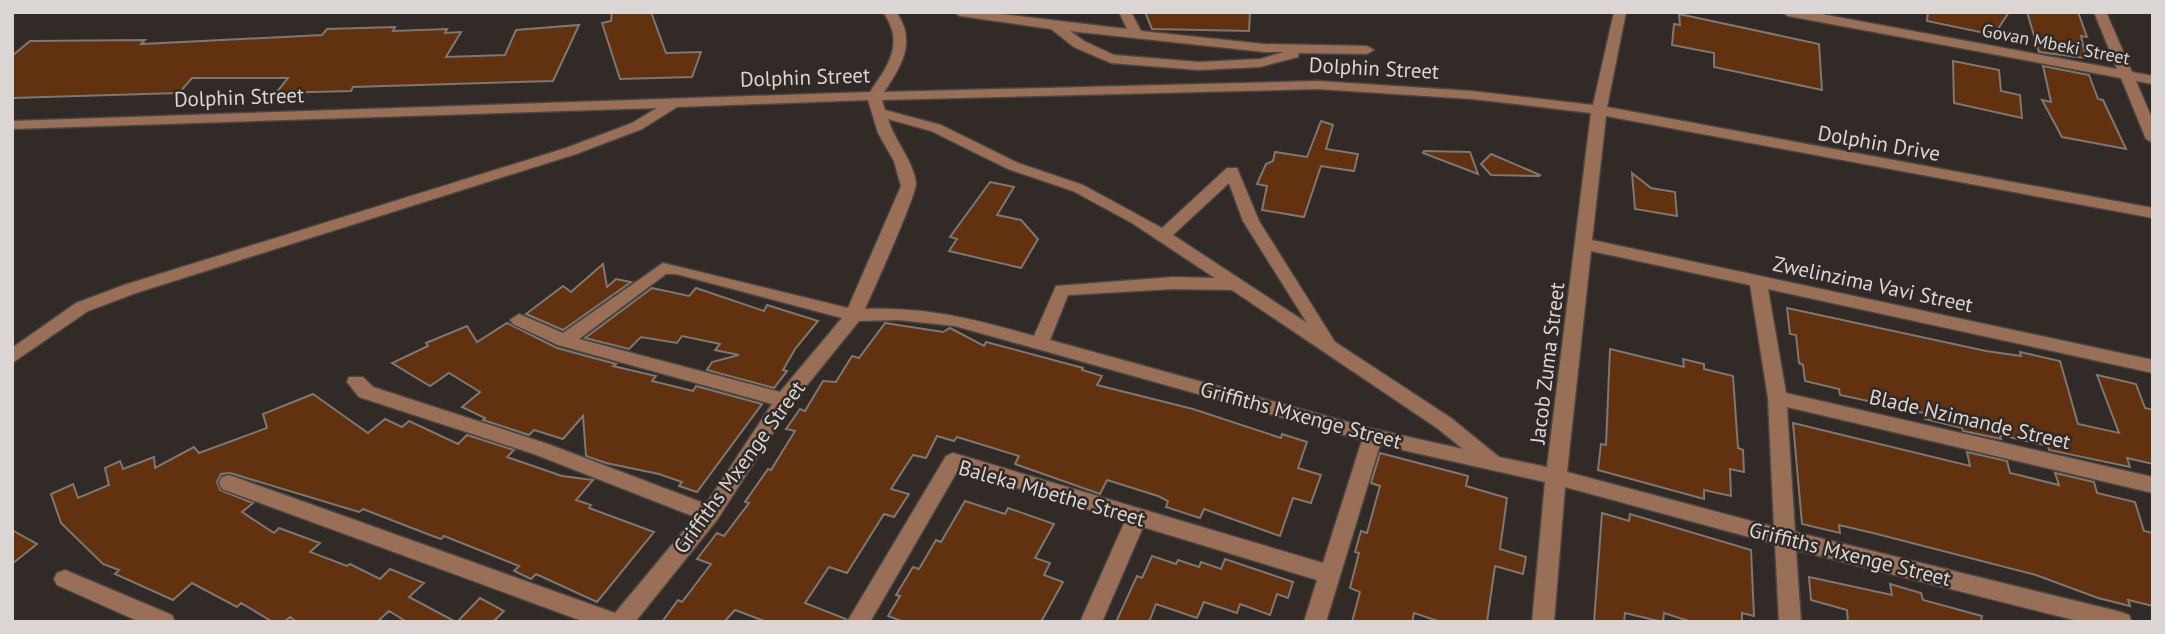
<svg xmlns="http://www.w3.org/2000/svg" width="2165" height="634" font-family="'PT Sans',sans-serif">
<rect width="100%" height="100%" fill="#312a27"/>
<g fill="#62310f" stroke="#7e7772" stroke-width="2">
<path d="M612 12H651L666 53 701 52 692 77 620 79 602 23 611 21Z"/>
<path d="M1145 12H1250L1249 31 1152 29Z"/>
<path d="M1928 12H2009L1994 35 1927 21Z"/>
<path d="M2027 12H2078L2087 37 2081 36 2086 58 2039 52Z"/>
<path d="M1679 14 1819 44 1822 90 1714 67V53L1672 45 1674 24 1680 25Z"/>
<path d="M579 25 553 81 353 87 351 91 276 93 288 78H192L179 93 12 98V56L30 41 145 40 141 44 322 35 327 29 395 27 393 31 447 29 445 33 461 32 446 57 505 55 516 30Z"/>
<path d="M1953 61 1999 70 2001 91 2020 95 2022 118 1954 103Z"/>
<path d="M2043 66 2089 75 2098 99 2103 100 2126 149 2062 137 2042 100 2051 102Z"/>
<path d="M1321 121 1333 125 1326 149 1358 154 1354 171 1321 166 1304 217 1262 210 1267 186 1257 184 1266 164 1273 161 1275 152 1307 157Z"/>
<path d="M1424 151 1470 152 1478 174 1423 153Z"/>
<path d="M1491 154 1540 175 1539 176 1491 175 1481 164Z"/>
<path d="M1632 173 1651 188 1675 192 1677 216 1635 209Z"/>
<path d="M990 182 1014 187 997 215 1021 220 1038 239 1021 268 949 251 957 239 950 237Z"/>
<path d="M603 264 607 287 616 279 631 282 563 330 526 314 563 286 571 292Z"/>
<path d="M652 288 689 296 696 288 764 311 767 305 818 321 795 349 783 370 787 371 774 388 707 370 712 362 739 355 715 350 720 344 682 336 677 343 641 337 629 349 585 338Z"/>
<path d="M1787 308 1986 351 2021 356 2020 352 2060 361 2078 424 2119 433 2097 375 2136 384 2145 408 2153 410V464L2127 458 2130 467 2049 450 2048 446 2000 435 2001 439 1963 431 1962 428 1925 419 1924 413 1840 395 1839 389 1805 381 1803 365 1799 363 1796 335 1790 334Z"/>
<path d="M507 323 557 348 616 364 613 366 656 376 652 381 693 391 696 386 762 404 697 492 679 486 682 482 659 474 606 463 586 456 583 416 563 439 534 430 529 435 483 420 485 418 462 407 480 392 449 373 430 386 392 363 428 346 426 343 467 326 477 342Z"/>
<path d="M885 323 943 332 950 328 984 346 986 342 1083 368 1082 370 1102 376 1097 385 1193 409 1281 438 1282 434 1307 442 1298 468 1321 475 1311 503 1293 498 1280 536 1204 509 1200 518 1166 507 1168 501 1158 496 1107 480 1100 494 1015 464 1019 456 957 437 954 441 937 436 926 458 913 455 891 489 909 494 894 517 884 514 847 573 829 567 805 603 846 619 845 622H767L735 610 724 622H662L678 600 682 602 711 564 697 559 717 533 724 536 749 503 745 502 768 469 771 470 795 431 786 429 800 409 805 411 823 381 836 382 852 356 859 358Z"/>
<path d="M1610 349 1684 367 1683 359 1704 364V369L1733 376 1738 448 1743 450 1744 472 1730 469 1731 496 1704 490V499L1598 470 1601 444 1606 445Z"/>
<path d="M313 394 368 433 385 419 402 427 409 421 458 444 467 435 514 450 507 457 562 476 593 480 576 500 591 505 589 508 654 532 597 602 536 574 531 579 514 571 519 566 444 536 441 539 430 535 363 509 359 512 230 473 221 474 217 482 220 490 253 503 242 512 274 533 279 528 320 543 310 552 347 566 350 564 380 579 390 569 424 583 409 597 456 622H407L389 611 377 622H297L290 617 284 622H273L241 603 237 607 192 583 173 600 115 574 119 570 103 564 61 523 51 494 73 484 78 498 109 485 105 468 120 461 123 469 154 457 155 468 194 447 199 453 267 428 263 414Z"/>
<path d="M1793 423 1970 466 1967 452 2007 461 2010 473 2059 485 2055 473 2094 482 2097 493 2135 502 2144 531 2153 533V606L2128 600 2130 606 2098 598 2036 575 1877 534 1839 525 1840 533 1802 524Z"/>
<path d="M1380 453 1468 476 1466 486 1507 498 1500 549 1526 557 1523 574 1495 566 1487 622H1441L1414 613 1412 622H1352L1360 592 1350 588 1359 553 1355 552 1361 531 1367 533 1380 486 1371 483Z"/>
<path d="M965 501 1005 514 1008 508 1054 524 1035 558 1050 563 1044 575 1063 582 1041 622H904L888 616 900 596 896 595 913 567 919 569 936 540 941 542Z"/>
<path d="M1602 513 1629 521 1630 514 1751 550 1754 616 1742 613V622H1692L1664 613 1663 622 1625 613 1624 622H1594Z"/>
<path d="M12 530 37 544 12 564Z"/>
<path d="M1152 556 1176 564 1178 560 1199 567 1201 562 1221 569 1225 559 1293 582 1288 598 1277 594 1270 615 1240 604 1237 613 1204 602 1197 618 1156 604 1149 622H1116L1137 576 1142 578Z"/>
<path d="M1809 577 1892 595 1890 584 1921 593 1923 600 1982 616 1981 622H1848L1847 610 1811 600Z"/>
<path d="M480 598 504 611 493 622H457Z"/>
</g>
<g fill="none" stroke-linecap="round" stroke-linejoin="round">
<g stroke="#4c4643" stroke-width="3">
<g id="minor">
<path d="M883 12H896C917 41 902 65 884 92L1318 81 1472 91 1593 105 1614 12H1626L1607 107 2153 208V218L1606 116 1592 240 2153 360V373L1768 289 1786 393 2153 477V493L1787 407 1795 532 2121 612 2129 615 2132 622H2082L1796 550 1801 622H1779L1775 544 1565 487 1554 622H1532L1545 482 1380 445 1326 622H1304L1317 580 1143 527 1102 622H1080L1125 521 958 470 870 622H847L946 456 953 453 1323 563 1362 440 955 326 898 320 859 321 791 405 717 520 635 622H585L222 489 219 483 222 477 229 475 615 613 695 517 534 454 359 397 347 382 349 377H363L373 387 548 444 706 504 772 404 558 345 513 324 510 320 519 314 563 333 663 263 848 308 901 186 894 161 878 133 868 100 677 107 642 129 576 154 136 293 88 311 12 363V348L76 303 124 285 566 148 632 123 657 108 12 129V121L870 92C889 64 905 43 883 12ZM1318 89 1472 99 1591 113 1547 467 1499 457 1451 418 1335 342 1259 221 1237 168H1227L1162 228 1083 185 1018 163 941 125 885 110 882 100ZM888 119 931 131 1008 169 1073 191 1132 223 1215 278 1173 277 1056 286 1034 336C974 319 929 307 865 309 873 291 917 194 916 183 913 160 895 142 888 119ZM1229 183 1243 221 1307 323 1173 235ZM1591 251 1750 285 1768 398 1774 527 1567 472ZM666 274H676L842 318 780 392 579 339ZM1173 289 1232 290 1437 428 1463 449 1373 429 1050 340 1068 295Z"/>
<path d="M954 12H984L1127 29 1119 12H1131L1141 31 1264 44 1367 46 1374 50 1367 54 1299 53 1298 57 1260 67 1199 70 1111 63 1074 47 1051 29 960 16ZM1070 31 1264 52H1284L1260 59 1199 62 1114 55 1084 41Z"/>
<path d="M1782 12H1810L2117 69 2094 12H2106L2132 72 2153 76V84L2136 81 2153 121V143L2146 139 2121 78 1788 16Z"/>
<path d="M65 570 172 615 175 622H140L57 585 54 579 57 573Z"/>
</g>
</g>
<use href="#minor" fill="#996f57" fill-rule="evenodd"/>
</g>
<g text-anchor="middle" dominant-baseline="central" stroke-width="5" stroke-linejoin="round" paint-order="stroke">
<g font-size="18" fill="#dbd6d4" stroke="#312a27">
<text transform="translate(2056 44) rotate(11)">Govan Mbeki Street</text>
</g>
<g font-size="21" fill="#dbd6d4" stroke="#312a27">
<text transform="translate(1374 68) rotate(3)">Dolphin Street</text>
<text transform="translate(805 77) rotate(-2)">Dolphin Street</text>
<text transform="translate(239 97) rotate(-2)">Dolphin Street</text>
<text transform="translate(1879 143) rotate(10)">Dolphin Drive</text>
<text transform="translate(1873 284) rotate(12)">Zwelinzima Vavi Street</text>
<text transform="translate(1547 363) rotate(-83)">Jacob Zuma Street</text>
<text transform="translate(1301 415) rotate(15)">Griffiths Mxenge Street</text>
<text transform="translate(1970 419) rotate(13)">Blade Nzimande Street</text>
<text transform="translate(739 467) rotate(-54)">Griffiths Mxenge Street</text>
<text transform="translate(1052 493) rotate(16)">Baleka Mbethe Street</text>
<text transform="translate(1850 554) rotate(14)">Griffiths Mxenge Street</text>
</g>
</g>
<rect width="2165" height="634" fill="none" stroke="#dbd6d4" stroke-width="28"/>
</svg>
